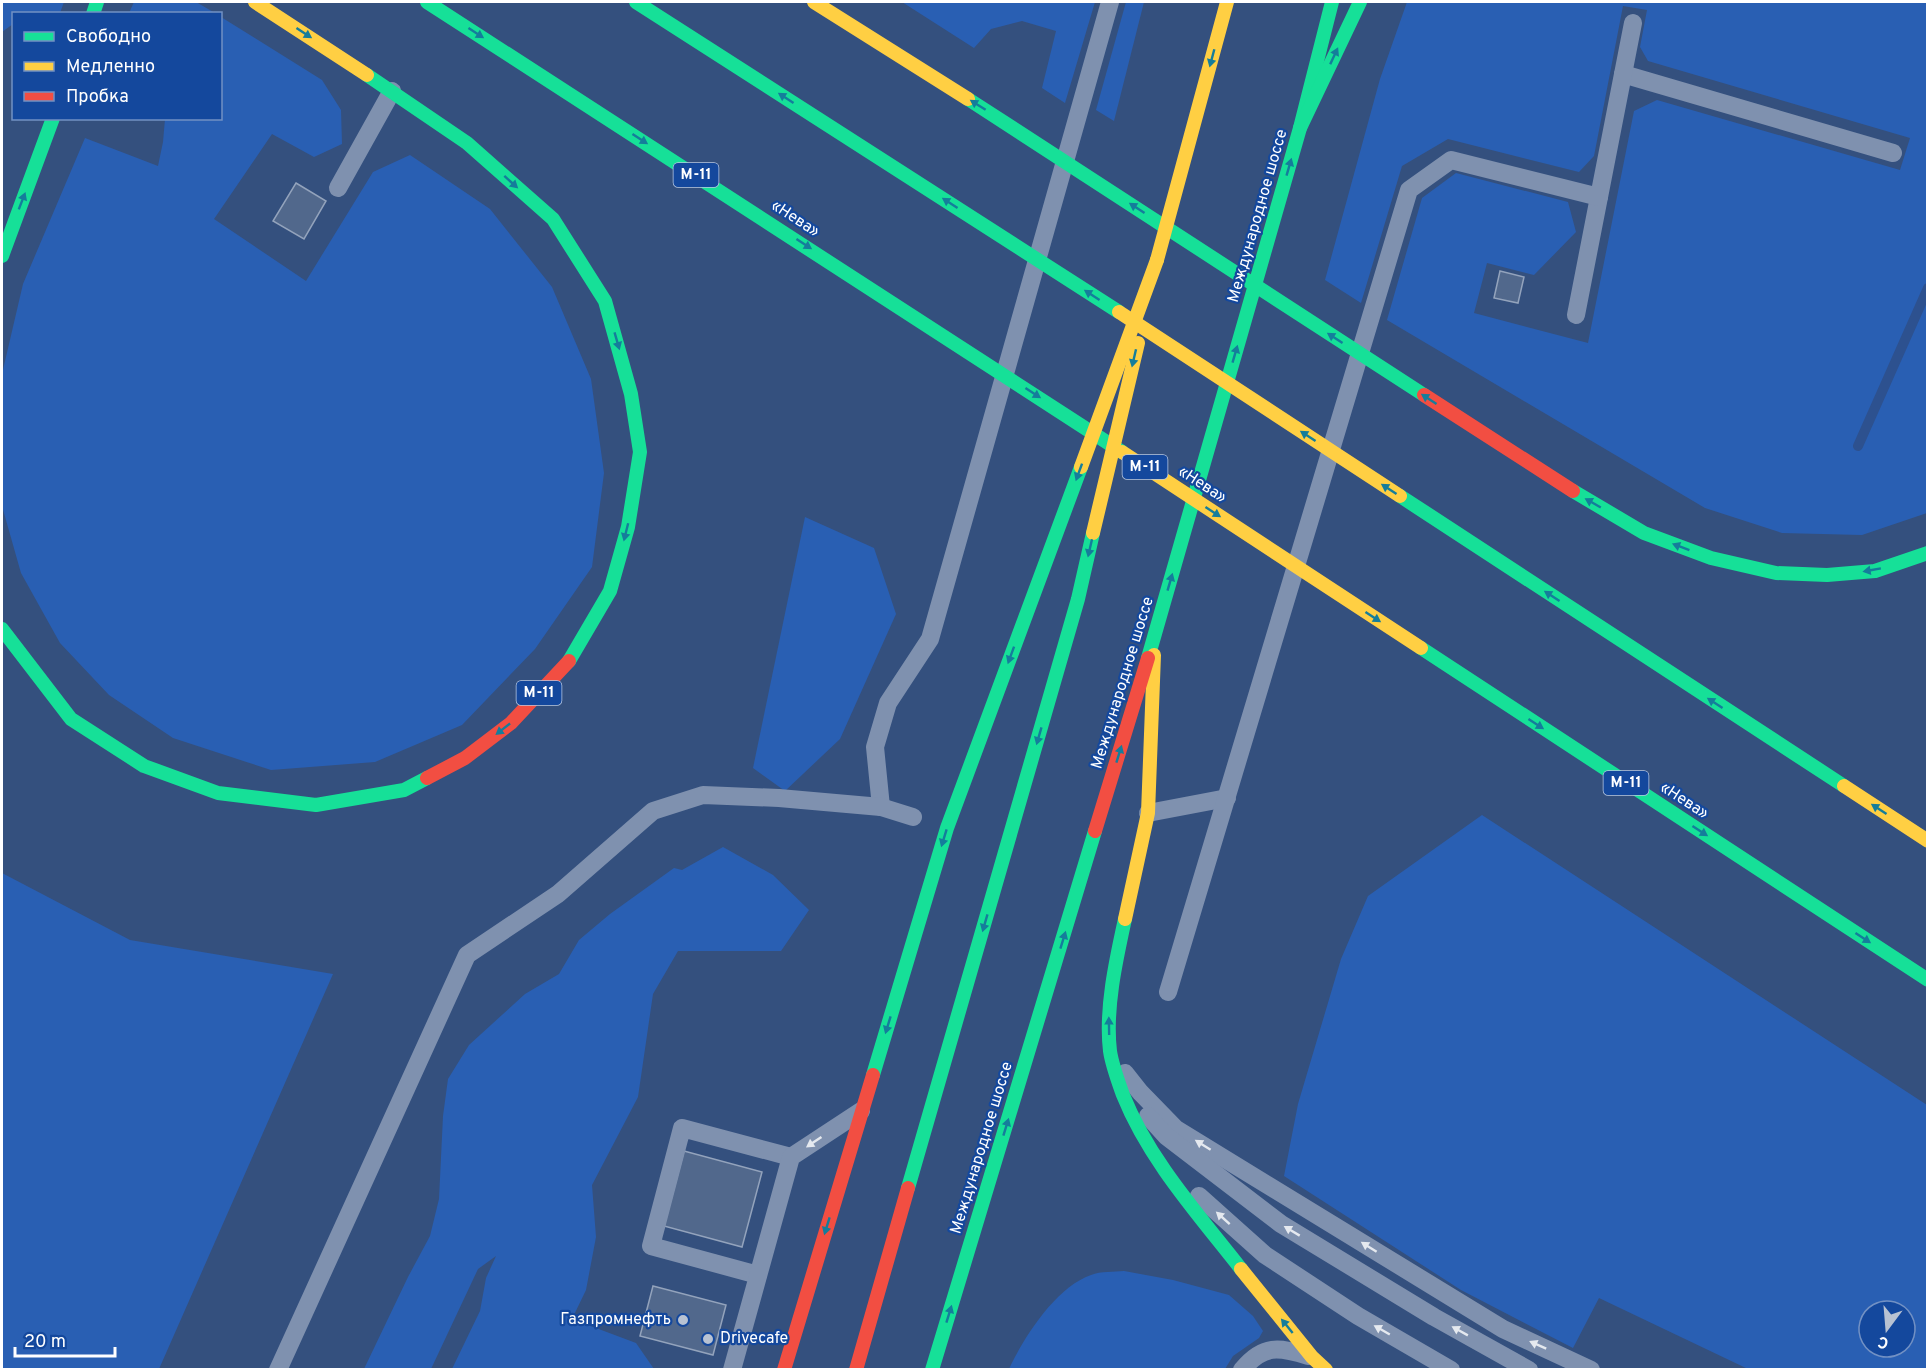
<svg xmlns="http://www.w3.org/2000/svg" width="1929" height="1371" font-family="Overpass,sans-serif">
<rect width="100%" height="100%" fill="#34507e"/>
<g fill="#295fb3" fill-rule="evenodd">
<path d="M2 2H64L60 13 14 14 13 24 2 32Z"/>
<path d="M134 2H196L215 13H129Z"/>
<path d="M902 2H1095L1065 103 1042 88 1056 31 1022 21 991 29 974 48Z"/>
<path d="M1126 2H1144L1114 121 1096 110Z"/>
<path d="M1407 2H1927V513L1862 535 1782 533 1705 508 1387 320 1422 198 1456 173 1568 202 1576 232 1534 275 1487 263 1474 313 1588 343 1634 111 1657 100 1900 170 1910 138 1648 61 1640 47 1647 10 1623 6 1594 156 1579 172 1448 139 1402 166 1361 303 1325 280 1380 79Z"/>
<path d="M221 17 322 80 341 110 342 144 314 157 272 134 214 219 306 281 373 172 410 155 490 209 552 287 591 379 604 473 592 567 535 649 462 725 375 762 271 770 173 738 109 695 60 643 21 573 2 506V374L23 284 85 138 158 166 163 142 165 119 220 118Z"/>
<path d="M805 517 874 548 896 614 840 739 785 791 753 768Z"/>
<path d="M1482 815 1927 1105V1369H1748L1599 1298 1573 1348 1461 1290 1284 1176 1298 1104 1341 959 1368 896ZM1869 1311H1905V1347H1869Z"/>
<path d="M723 847 773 875 809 910 781 951H678L653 994 638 1097 592 1185 596 1237 586 1290 572 1319 636 1343 654 1369H452L480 1311 486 1278 496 1256 478 1269 431 1369H364L408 1277 430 1236 439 1199 443 1116 448 1079 469 1045 525 994 559 974 579 940 610 914 674 868 682 870Z"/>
<path d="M2 873 130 940 333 974 159 1369H2Z"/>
<path d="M1124 1271 1173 1280 1229 1295 1253 1316 1263 1331 1259 1338 1233 1356 1225 1369H1009C1024 1337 1056 1287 1091 1275 1101 1271 1114 1272 1124 1271Z"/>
</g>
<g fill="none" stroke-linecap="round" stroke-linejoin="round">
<path stroke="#2d518f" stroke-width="10" d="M1858 446 1928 288"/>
</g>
<g fill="#51688c" stroke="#93a3bc" stroke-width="1.5">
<path d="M296 183 326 201 304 239 273 221Z"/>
<path d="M1500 271 1524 277 1518 303 1494 298Z"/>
<path d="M684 1151 762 1172 742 1247 664 1226Z"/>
<path d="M653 1286 726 1305 713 1355 640 1336Z"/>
</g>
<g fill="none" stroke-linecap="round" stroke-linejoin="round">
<g stroke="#7f91af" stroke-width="18">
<path d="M1623 74 1893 153"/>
<path d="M338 188 392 91"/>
<path d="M1576 315 1599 197"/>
<path d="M881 807 875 747 888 703 930 639 1110 2"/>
<path d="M1148 813 1227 798"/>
<path d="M1168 992 1409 190 1451 160 1599 197 1633 23"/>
<path d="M1125 1073 1140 1092 1176 1129 1503 1329 1591 1370"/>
<path d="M1148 1116 1166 1136 1281 1224 1434 1317 1529 1370"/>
<path d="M1199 1196 1265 1255 1358 1316 1451 1370"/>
<path d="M758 1275 651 1246 682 1128 791 1157"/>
<path d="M278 1370 467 955 558 894 653 811 703 795 779 798 881 807 913 817"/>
<path d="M732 1370 791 1157 861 1111"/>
<path d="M1242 1370C1263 1344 1279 1347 1308 1356"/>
</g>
<g stroke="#16e098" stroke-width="14">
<path d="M427 2 1122 452"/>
<path d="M636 2 1119 312"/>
<path d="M93 14 97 2"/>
<path d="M367 75 467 143 553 219 605 301 631 394 640 452 628 527 610 591 569 661"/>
<path d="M968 99 1424 395"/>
<path d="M1300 128 1332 2"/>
<path d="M2 256 53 118"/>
<path d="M1573 491 1644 533 1711 558 1776 573 1827 575 1875 571 1928 553"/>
<path d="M1400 496 1844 786"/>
<path d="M2 629 71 719 144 766 218 793 316 805 404 790 427 778"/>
<path d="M1421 648 1928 980"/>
<path d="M1148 658 1300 128 1360 2"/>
<path d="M1125 919C1116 960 1105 1009 1110 1051 1112 1065 1118 1081 1123 1095 1149 1160 1198 1214 1241 1269"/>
<path d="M873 1075 947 828 1081 467"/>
<path d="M908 1188 1078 599 1093 533"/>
<path d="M932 1370 1095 831"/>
</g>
<g stroke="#ffcf43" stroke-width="14">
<path d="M255 2 367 75"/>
<path d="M814 2 968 99"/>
<path d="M1157 260 1227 2"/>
<path d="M1119 312 1400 496"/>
<path d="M1122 452 1421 648"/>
<path d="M1081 467 1157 260"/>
<path d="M1093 533 1138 343"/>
<path d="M1844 786 1928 841"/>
<path d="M1125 919 1148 813 1154 655"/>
<path d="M1241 1269 1312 1357 1326 1370"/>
</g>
<g stroke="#f24e42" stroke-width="14">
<path d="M1424 395 1573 491"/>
<path d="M427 778 465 758 511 723 569 661"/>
<path d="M1095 831 1148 658"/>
<path d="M784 1370 873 1075"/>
<path d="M856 1370 908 1188"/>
</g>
</g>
<defs><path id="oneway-solid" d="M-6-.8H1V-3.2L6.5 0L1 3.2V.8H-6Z" transform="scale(1.5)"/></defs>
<g fill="#157d9b">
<use href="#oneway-solid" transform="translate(304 33) rotate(33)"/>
<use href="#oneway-solid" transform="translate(476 33) rotate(33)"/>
<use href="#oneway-solid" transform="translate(1334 56) rotate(-65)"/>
<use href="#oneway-solid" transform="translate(1212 58) rotate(105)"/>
<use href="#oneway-solid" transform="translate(786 98) rotate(-147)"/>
<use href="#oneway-solid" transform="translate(978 105) rotate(-148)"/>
<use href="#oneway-solid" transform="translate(640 139) rotate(33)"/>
<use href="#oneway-solid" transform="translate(1289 167) rotate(-74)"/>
<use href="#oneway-solid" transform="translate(511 182) rotate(42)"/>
<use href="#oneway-solid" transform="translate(22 201) rotate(-69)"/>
<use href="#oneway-solid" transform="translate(950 203) rotate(-147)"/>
<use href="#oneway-solid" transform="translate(1137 208) rotate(-147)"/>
<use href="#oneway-solid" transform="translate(804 244) rotate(33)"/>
<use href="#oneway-solid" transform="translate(1092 295) rotate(-147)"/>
<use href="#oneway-solid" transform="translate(1335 338) rotate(-147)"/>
<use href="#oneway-solid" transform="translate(617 341) rotate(74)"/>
<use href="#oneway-solid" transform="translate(1235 354) rotate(-74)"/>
<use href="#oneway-solid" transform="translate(1134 358) rotate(103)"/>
<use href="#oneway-solid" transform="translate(1033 393) rotate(33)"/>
<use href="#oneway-solid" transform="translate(1429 399) rotate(-147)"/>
<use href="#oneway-solid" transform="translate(1308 436) rotate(-147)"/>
<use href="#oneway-solid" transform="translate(1079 472) rotate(110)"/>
<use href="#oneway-solid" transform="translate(1389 489) rotate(-147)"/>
<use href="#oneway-solid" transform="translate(1593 503) rotate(-150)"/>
<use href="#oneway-solid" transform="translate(1213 512) rotate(33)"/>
<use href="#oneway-solid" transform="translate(626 532) rotate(104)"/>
<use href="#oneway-solid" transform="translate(1681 547) rotate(-159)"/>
<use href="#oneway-solid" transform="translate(1090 548) rotate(103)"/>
<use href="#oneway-solid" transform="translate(1872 570) rotate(170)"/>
<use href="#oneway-solid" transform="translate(1170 582) rotate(-74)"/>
<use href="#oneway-solid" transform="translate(1552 596) rotate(-147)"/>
<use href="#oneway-solid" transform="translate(1373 617) rotate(33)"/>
<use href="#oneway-solid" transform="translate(1011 655) rotate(110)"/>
<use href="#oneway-solid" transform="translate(1715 703) rotate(-147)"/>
<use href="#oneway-solid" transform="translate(1536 724) rotate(33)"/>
<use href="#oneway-solid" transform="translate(503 729) rotate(142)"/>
<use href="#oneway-solid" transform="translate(1039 736) rotate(106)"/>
<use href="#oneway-solid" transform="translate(1119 754) rotate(-73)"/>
<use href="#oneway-solid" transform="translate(1879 809) rotate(-147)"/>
<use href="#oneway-solid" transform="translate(1700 831) rotate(33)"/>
<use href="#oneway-solid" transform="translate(944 838) rotate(107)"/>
<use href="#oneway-solid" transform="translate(985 923) rotate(106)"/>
<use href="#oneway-solid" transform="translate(1863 938) rotate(33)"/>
<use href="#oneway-solid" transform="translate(1063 940) rotate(-73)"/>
<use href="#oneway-solid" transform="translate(888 1025) rotate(107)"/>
<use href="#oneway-solid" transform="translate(1109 1026) rotate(-91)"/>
<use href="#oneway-solid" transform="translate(1006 1127) rotate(-73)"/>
<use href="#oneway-solid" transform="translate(827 1226) rotate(107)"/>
<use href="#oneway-solid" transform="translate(949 1314) rotate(-73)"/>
<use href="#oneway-solid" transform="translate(1287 1326) rotate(-129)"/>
</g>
<g fill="#e5e9ef">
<use href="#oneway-solid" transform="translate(814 1142) rotate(146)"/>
<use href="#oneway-solid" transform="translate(1203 1145) rotate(-148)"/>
<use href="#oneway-solid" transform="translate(1223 1218) rotate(-138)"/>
<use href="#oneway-solid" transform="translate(1292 1231) rotate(-149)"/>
<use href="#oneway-solid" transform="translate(1369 1247) rotate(-148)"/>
<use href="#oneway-solid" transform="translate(1382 1330) rotate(-150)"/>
<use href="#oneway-solid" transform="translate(1460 1331) rotate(-151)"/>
<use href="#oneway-solid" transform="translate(1538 1345) rotate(-156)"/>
</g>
<g fill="#b8c2d2" stroke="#14489d" stroke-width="2">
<circle cx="683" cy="1320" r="6"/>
<circle cx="708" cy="1339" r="6"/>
</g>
<g text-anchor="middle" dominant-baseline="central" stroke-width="4.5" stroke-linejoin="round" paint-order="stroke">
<g fill="#14489d" stroke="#b8c8e2" stroke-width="1.5">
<rect x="673.5" y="163" width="45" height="24" rx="4.5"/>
<rect x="1122.5" y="455" width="45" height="24" rx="4.5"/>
<rect x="516.5" y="681" width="45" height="24" rx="4.5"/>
<rect x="1603.5" y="771" width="45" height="24" rx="4.5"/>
</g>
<g font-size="15" font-weight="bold" fill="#fff">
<text x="696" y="175">М-11</text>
<text x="1145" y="467">М-11</text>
<text x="539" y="693">М-11</text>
<text x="1626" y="783">М-11</text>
</g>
<g font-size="16" fill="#fff" stroke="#14489d">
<text transform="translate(1258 216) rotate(-74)">Международное шоссе</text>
<text transform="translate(795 219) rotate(33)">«Нева»</text>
<text transform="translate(1202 485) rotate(33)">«Нева»</text>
<text transform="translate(1123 683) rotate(-73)">Международное шоссе</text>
<text transform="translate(1684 801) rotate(33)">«Нева»</text>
<text transform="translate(982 1148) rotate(-73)">Международное шоссе</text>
</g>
<g font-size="16" fill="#fff" stroke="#14489d" text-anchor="end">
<text x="671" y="1320">Газпромнефть</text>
<text x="720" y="1339" text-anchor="start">Drivecafe</text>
</g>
</g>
<rect width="1929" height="1371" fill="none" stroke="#ffffff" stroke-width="6"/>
<rect x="12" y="12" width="210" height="108" fill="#14489d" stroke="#7291c4" stroke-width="1.5"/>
<rect x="24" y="32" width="30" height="9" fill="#16e098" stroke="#7291c4" stroke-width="1.5"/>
<text x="66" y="42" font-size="18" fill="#ffffff">Свободно</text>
<rect x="24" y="62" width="30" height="9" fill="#ffcf43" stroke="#7291c4" stroke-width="1.5"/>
<text x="66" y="72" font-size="18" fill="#ffffff">Медленно</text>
<rect x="24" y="92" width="30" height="9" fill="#f24e42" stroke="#7291c4" stroke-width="1.5"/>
<text x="66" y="102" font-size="18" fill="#ffffff">Пробка</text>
<g transform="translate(1887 1329) rotate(196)"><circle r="28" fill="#14489d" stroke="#7291c4" stroke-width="1.5"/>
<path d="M0-4.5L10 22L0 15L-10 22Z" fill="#b8c2d2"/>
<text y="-9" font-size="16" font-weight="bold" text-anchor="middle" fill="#ffffff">С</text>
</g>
<path d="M15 1347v9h100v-9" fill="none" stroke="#ffffff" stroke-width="3"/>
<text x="24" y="1347" font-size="18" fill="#ffffff" stroke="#14489d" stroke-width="4.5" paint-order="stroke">20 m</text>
</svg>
